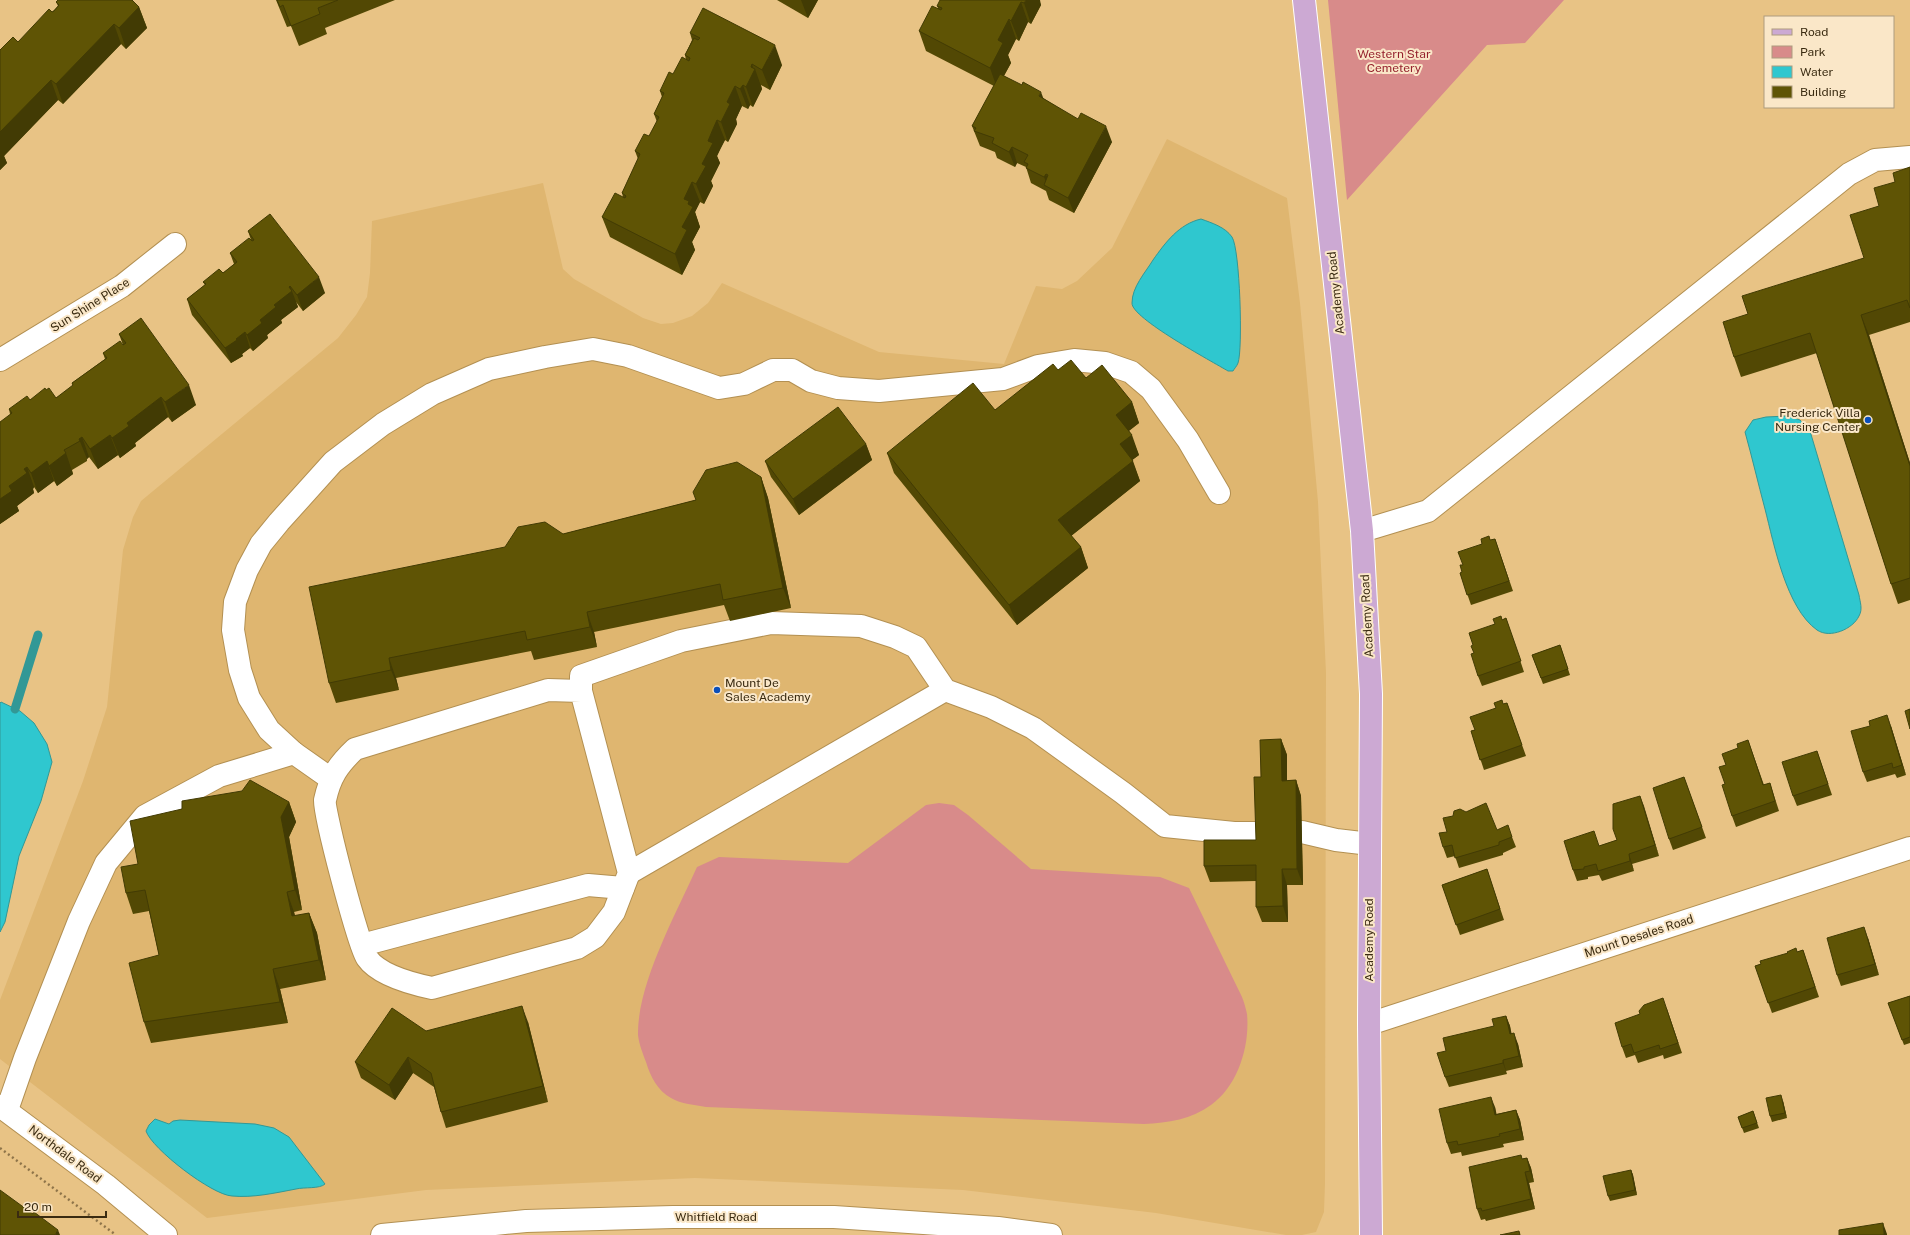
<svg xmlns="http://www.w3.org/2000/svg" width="1910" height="1235" font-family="'Public Sans',sans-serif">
<rect width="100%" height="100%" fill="#e8c385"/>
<path fill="#dfb670" d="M1167 139 1287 198 1300 303 1318 502 1326 673 1325 1183 1324 1212 1316 1232 1302 1235H1286L1156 1213 963 1190 695 1178 426 1190 207 1218 0 1059V1000L83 781 107 707 123 550 133 517 141 501 338 338 356 315 367 297 370 273 372 221 543 183 563 269 574 279 643 318 661 324 673 323 692 316 708 303 722 283 879 352 1004 364 1036 286 1062 289 1077 281 1112 248Z"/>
<g fill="#d88b8a">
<path d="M1328 0H1564L1525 43 1487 45 1347 200Z"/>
<path d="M939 803 954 805 968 815 1031 869 1160 877 1189 888 1242 997C1244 1002 1246 1009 1247 1014 1250 1046 1238 1086 1211 1105 1192 1119 1168 1123 1144 1124L706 1107C695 1105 681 1104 671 1098 658 1091 650 1076 646 1062 643 1054 639 1044 638 1035 637 984 676 914 697 867L719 857 848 863 926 805Z"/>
</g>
<g fill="#2fc7cf" stroke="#329896">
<path d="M1201 219C1212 223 1225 227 1232 237 1240 249 1243 349 1238 363 1237 366 1234 369 1233 371H1228C1213 362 1131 318 1132 303 1132 287 1145 273 1153 260 1165 243 1179 224 1201 219Z"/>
<path d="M1787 416 1800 420 1810 431 1859 595C1860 602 1863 609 1859 616 1853 629 1830 639 1817 630 1786 608 1774 544 1765 509 1758 483 1752 457 1745 432L1753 420 1766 417Z"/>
<path d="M1 702 20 711 34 723 47 744 52 762 41 801 19 856 5 922 0 932V703Z"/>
<path d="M155 1119 169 1124 173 1121 180 1120 255 1124 274 1128 289 1137 325 1184C320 1189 304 1187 296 1189 275 1193 253 1198 232 1196 212 1195 152 1149 146 1131L149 1125Z"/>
</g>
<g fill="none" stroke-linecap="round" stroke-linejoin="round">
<path stroke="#329896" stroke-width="9" d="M15 709 38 635"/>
<g stroke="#b39052" stroke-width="24">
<g id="minor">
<path d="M0 360 122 286 175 244"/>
<path d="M1362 531 1428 511 1849 174 1875 160 1910 157"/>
<path d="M581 691 629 873 614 912 595 937 577 948 432 988C413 984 379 975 367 958 359 947 323 811 325 800 330 777 338 765 355 749L548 690 581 691V676L681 641 771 623 861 626 895 637 916 647 945 690 991 707 1033 728 1123 793 1165 826 1234 833H1261"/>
<path d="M331 779 294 753 269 730 249 698 240 670 233 630 235 602 247 570 261 544 279 522 333 462 383 424 432 394 489 369 545 357 593 349 628 356 719 388 744 384 773 370H792L811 381 838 388 879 391 1003 379 1038 366 1074 360 1105 363 1131 372 1151 389 1188 440 1219 493"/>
<path d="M1302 832 1336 840 1370 844"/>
<path d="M629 873 945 690"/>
<path d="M362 945 588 885 623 888"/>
<path d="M1369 1024 1910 848"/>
<path d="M0 1106 106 1185 166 1235"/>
<path d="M7 1110 25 1058 79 921 106 863 145 816 219 776 294 753"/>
<path d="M382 1235 526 1221 673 1217H834L998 1228 1051 1235"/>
</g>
</g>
<g stroke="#fff" stroke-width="24">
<path id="major" d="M1304 0 1362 531 1371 694 1369 1024 1371 1235"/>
</g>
<path stroke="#8f754a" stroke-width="2.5" stroke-dasharray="2 3" stroke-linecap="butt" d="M0 1148 116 1235"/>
<use href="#minor" stroke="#fff" stroke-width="22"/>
<use href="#major" stroke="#cca9d3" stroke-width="22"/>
</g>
<g fill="#524804">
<path d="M276 0H395L325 28 327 34 299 46 291 26 287 27Z"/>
<path d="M777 0H818L808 18Z"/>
<path d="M1039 1 1041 5 1031 24 1028 22 1019 41 1016 39 1008 55 1011 63 1004 76 1043 98 1112 142 1074 213 1049 200 1046 191 1031 183 1026 167 1017 163 1015 167 997 158 995 152 980 146 972 126 994 86 926 51 919 31 938 8 937 6Z"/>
<path d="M56 2 139 7 147 28 126 49 121 44 63 104 58 100 4 156 7 163 0 170V50L18 42 52 12 58 6Z"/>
<path d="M690 33 782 65 770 90 761 85 762 89 753 107 750 105 748 109 742 106 736 119 737 124 728 142 725 140 720 149 717 156 720 163 711 181 713 186 704 204 700 202 695 212 700 227 692 242 695 250 682 275 610 237 602 217 623 197 622 193 638 159 635 151 649 136 657 122 654 114 662 97 660 91 686 60 685 55 692 40Z"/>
<path d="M1910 167V322L1869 335 1910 463V600L1898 604 1891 584 1817 353 1741 377 1734 357 1748 314 1864 258 1879 206 1895 182Z"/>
<path d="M248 231 325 293 303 311 296 302 298 307 281 320 282 323 267 335 268 338 253 351 250 348 242 354 243 356 231 363 192 315 187 299 205 285 203 282 223 273 234 264 230 253 251 240Z"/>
<path d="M119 334 196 405 172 422 168 417 135 443 136 446 120 458 118 455 98 469 89 457 87 459V461L72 470 73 474 57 486 54 481 38 493 34 487 33 489 34 493 17 506 19 511 0 524 10 414 9 409 30 400 46 390 56 398 73 386 72 383 105 359 103 353 123 345Z"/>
<path d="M1058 370 1086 378 1132 402 1139 423 1129 431 1139 455 1132 460 1140 481 1071 536 1081 547 1088 568 1017 625 894 473 887 453 995 410Z"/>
<path d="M866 444 872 460 799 515 771 477 765 461Z"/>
<path d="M761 477 768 498 791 608 730 621 724 605 594 632 597 647 534 660 531 651 396 678 399 690 336 703 329 683 563 534 696 500Z"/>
<path d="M1495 539 1513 591 1471 605 1460 573 1462 572 1463 565 1482 544Z"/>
<path d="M1506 618 1524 672 1482 686 1478 676 1473 645 1495 624Z"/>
<path d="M1560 645 1570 675 1543 684 1532 655Z"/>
<path d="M1507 703 1526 756 1484 770 1471 731 1475 730 1496 708 1503 704Z"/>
<path d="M1891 726 1906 775 1897 778 1895 774 1867 782 1863 772Z"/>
<path d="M1281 739 1287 755V781L1296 780 1301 796 1303 885H1287L1288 922H1262L1256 907V881L1210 882 1204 866 1256 840 1261 777Z"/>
<path d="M1748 740 1764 785 1770 783 1779 811 1736 827 1732 816 1725 784 1738 748Z"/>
<path d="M1817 751 1832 795 1797 806 1793 796Z"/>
<path d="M1684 777 1706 838 1673 850 1669 839Z"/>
<path d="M1640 796 1659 856 1632 864 1634 871 1602 881 1599 875 1588 877V879L1577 881 1573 870 1599 846 1617 840Z"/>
<path d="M289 802 296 822 289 837 302 910 294 912 295 916 309 913 317 933 326 980 280 989 288 1023 151 1043 144 1022 159 955 149 911 133 914 126 893 138 864 182 809Z"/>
<path d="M1497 830 1512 837 1516 847 1503 853V855L1459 868 1455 856 1447 858 1443 847Z"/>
<path d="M1487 869 1504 920 1460 935 1442 885Z"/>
<path d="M1868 938 1879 975 1841 986 1837 975Z"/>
<path d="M1803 950 1819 997 1772 1013 1755 966Z"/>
<path d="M1910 996V1043L1904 1045 1888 1003Z"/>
<path d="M1667 1009 1682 1053 1664 1059 1663 1055 1638 1063 1635 1055 1626 1058 1622 1047Z"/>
<path d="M1506 1016 1510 1026 1511 1034 1518 1044 1523 1067 1506 1071 1507 1074 1449 1087 1445 1077 1446 1051 1494 1026Z"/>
<path d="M528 1022 548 1102 446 1128 441 1112 434 1087 413 1073 395 1100 361 1078 355 1062 426 1031Z"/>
<path d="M1783 1101 1787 1118 1772 1122 1770 1116Z"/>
<path d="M1495 1107 1496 1114 1516 1110 1520 1120 1524 1140 1503 1144 1504 1147 1462 1156 1461 1152 1451 1154 1447 1143Z"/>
<path d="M1753 1111 1759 1128 1744 1133 1738 1117Z"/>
<path d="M1527 1158 1531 1168 1534 1182 1529 1183 1535 1209 1486 1221 1485 1219 1481 1220 1477 1209 1522 1159Z"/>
<path d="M1631 1170 1633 1175 1637 1195 1610 1201 1608 1196Z"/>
</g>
<g fill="#423b04">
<path d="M801 0H818L808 18Z"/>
<path d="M1026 0H1040L1041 5 1031 24 1024 3Z"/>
<path d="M1021 2 1028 22 1019 41 1011 21Z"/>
<path d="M139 7 147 28 126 49 119 28Z"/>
<path d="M1009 19 1016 39 1008 55 1011 63 997 88 990 68 998 40Z"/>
<path d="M114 24 121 44 63 104 56 84Z"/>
<path d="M775 45 782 65 770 90 762 70Z"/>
<path d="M752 64 754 71 755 69 762 89 753 107 746 87Z"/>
<path d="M51 80 58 100 4 156 7 163 0 170V132Z"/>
<path d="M743 85 750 105 748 109 740 89Z"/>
<path d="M735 86 742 106 736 119 737 124 728 142 721 122 727 102Z"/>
<path d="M1041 92 1047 108 1039 96Z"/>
<path d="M717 120 725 140 717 156 720 163 711 181 713 186 704 204 696 184 708 141Z"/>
<path d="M1106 126 1112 142 1074 213 1068 198Z"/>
<path d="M1012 147 1017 163 1015 167 1009 152Z"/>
<path d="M1046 174 1051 189 1048 187 1044 177Z"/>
<path d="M692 182 700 202 695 212 700 227 692 242 695 250 682 275 675 254 682 227 684 199Z"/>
<path d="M319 277 325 293 303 311 297 295Z"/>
<path d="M290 286 298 307 281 320 282 323 267 335 268 338 253 351 247 335 260 320 274 305Z"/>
<path d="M1861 315 1869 335 1910 463V466Z"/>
<path d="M245 332 250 348 242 354 243 356 231 363 225 348Z"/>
<path d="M189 385 196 405 172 422 165 402Z"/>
<path d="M161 397 168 417 135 443 136 446 120 458 112 438 127 423Z"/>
<path d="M1132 402 1139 423 1123 435 1116 415Z"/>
<path d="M110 435 118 455 98 469 90 449Z"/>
<path d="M1132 435 1139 455 1127 464 1120 444Z"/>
<path d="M82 437 89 457 87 459 79 439Z"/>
<path d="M866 444 872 460 799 515 793 499Z"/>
<path d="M66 453 73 474 57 486 49 466Z"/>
<path d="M47 461 54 481 38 493 31 473Z"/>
<path d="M1133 461 1140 481 1066 540 1058 520Z"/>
<path d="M27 467 34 487 33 489 34 493 17 506 19 511 0 524V499L9 486 24 469Z"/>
<path d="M761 477 768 498 791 608 783 588Z"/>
<path d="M1081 547 1088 568 1017 625 1009 605Z"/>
<path d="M587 612 594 632 597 647 590 627Z"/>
<path d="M389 658 396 678 399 690 391 670Z"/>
<path d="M1887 715 1891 726 1906 775 1902 765Z"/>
<path d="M1281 739 1287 755V796L1282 781Z"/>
<path d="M1296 780 1301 796 1303 885 1297 869Z"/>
<path d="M1640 796 1644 806 1659 856 1655 845Z"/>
<path d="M289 802 296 822 289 837 302 910 295 890 281 817Z"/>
<path d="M1629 854 1632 864 1634 871 1630 861Z"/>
<path d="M1282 869 1287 885 1288 922 1283 906Z"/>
<path d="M287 892 294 912 300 937 292 916Z"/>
<path d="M309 913 317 933 326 980 319 960Z"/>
<path d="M1864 927 1868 938 1879 975 1875 964Z"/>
<path d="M273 969 280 989 288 1023 280 1002Z"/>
<path d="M522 1006 528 1022 548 1102 543 1086Z"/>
<path d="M1506 1016 1510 1026 1514 1045 1510 1034Z"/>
<path d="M1514 1033 1518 1044 1523 1067 1519 1056Z"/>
<path d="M408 1057 413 1073 395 1100 389 1085Z"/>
<path d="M1503 1060 1506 1071 1507 1074 1503 1063Z"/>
<path d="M1781 1095 1783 1101 1787 1118 1785 1113Z"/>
<path d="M1491 1097 1495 1107 1499 1125 1495 1115Z"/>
<path d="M1516 1110 1520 1120 1524 1140 1520 1129Z"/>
<path d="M1527 1158 1531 1168 1534 1182 1530 1171Z"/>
<path d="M1631 1170 1633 1175 1637 1195 1635 1190Z"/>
<path d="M1525 1172 1529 1183 1535 1209 1531 1199Z"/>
<path d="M1883 1223 1887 1234V1235H1884Z"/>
<path d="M58 1230 60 1235H55Z"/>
</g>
<g fill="#5f5405" stroke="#423b04">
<path d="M58 0H132L139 7 119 28 114 24 56 84 51 80 0 132V50L13 37 18 42 49 9 52 12 54 11 59 5 56 2Z"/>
<path d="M277 0H338L318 8 320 14 291 26 283 5 280 7Z"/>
<path d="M940 0H1026L1024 3 1021 2 1011 21 1009 19 998 40 1003 43 990 68 919 31 932 6 941 10 942 8 937 6Z"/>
<path d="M703 8 775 45 762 70 752 64 751 67 755 69 746 87 743 85 740 89 735 86 727 102 730 104 721 122 717 120 713 129 708 141 713 143 702 164 706 166 696 184 692 182 684 199 689 201 688 204 693 207 682 227 687 230 675 254 602 217 615 193 625 198 626 196 622 193 640 154 635 151 644 134 649 136 659 117 654 114 664 93 660 91 669 72 673 74 682 57 689 61 690 58 685 55 694 38 698 40 700 38 690 33Z"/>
<path d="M1000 74 1022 85 1023 82 1041 92 1039 96 1078 119 1081 113 1106 126 1068 198 1044 185 1048 175 1046 174 1044 177 1026 168 1028 164 1024 162 1028 155 1012 147 1009 152 992 143 994 138 974 131 976 128 972 126Z"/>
<path d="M1910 167V308L1907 300 1861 315 1910 466V578L1891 584 1810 333 1734 357 1723 322 1748 314 1742 296 1864 258 1850 215 1879 206 1874 188 1895 182 1893 173Z"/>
<path d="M270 214 319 277 297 295 290 286 289 287 292 291 274 305 276 307 260 320 262 323 247 335 245 332 236 339 237 340 225 348 187 299 206 284 203 282 219 269 223 273 237 262 230 253 249 238 252 241 254 240 248 231Z"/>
<path d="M141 318 189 385 165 402 161 397 127 423 129 426 112 438 110 435 90 449 82 437 79 439 80 441 64 450 66 453 49 466 47 461 31 473 27 467 24 469 27 473 9 486 12 491 0 499V422L12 413 9 409 27 396 30 400 45 388 46 390 49 388 56 398 73 385 72 383 107 358 103 353 120 341 123 345 126 343 119 334Z"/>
<path d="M1071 360 1086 378 1102 365 1132 402 1116 415 1132 435 1120 444 1133 461 1058 520 1081 547 1009 605 887 453 973 383 995 410 1053 364 1058 370Z"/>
<path d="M838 407 866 444 793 499 765 461Z"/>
<path d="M737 462 761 477 783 588 723 600 720 584 587 612 590 627 527 640 525 631 389 658 391 670 329 683 309 587 505 547 518 527 545 522 563 534 696 500 693 492 706 470Z"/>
<path d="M1489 536 1490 540 1495 539 1509 581 1467 595 1460 573 1462 572 1460 565H1463L1458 552 1482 544 1481 539Z"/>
<path d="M1501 616 1502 620 1506 618 1521 661 1478 676 1471 654 1474 653 1471 646 1473 645 1469 633 1495 624 1493 619Z"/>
<path d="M1560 645 1568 669 1541 678 1532 655Z"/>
<path d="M1502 700 1503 704 1507 703 1522 745 1480 760 1471 731 1475 730 1470 717 1496 708 1494 703Z"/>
<path d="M1910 709V729L1905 711Z"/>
<path d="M1887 715 1902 765 1893 768 1892 763 1863 772 1851 731 1870 726 1869 721Z"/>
<path d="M1281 739 1282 781 1296 780 1297 869H1282L1283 906 1256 907V865L1204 866V840H1256L1254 777H1261L1260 740Z"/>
<path d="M1748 740 1763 785 1770 783 1775 801 1732 816 1722 785 1725 784 1719 767 1726 765 1722 754 1738 748 1737 744Z"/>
<path d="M1817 751 1828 784 1793 796 1782 762Z"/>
<path d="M1684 777 1702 827 1669 839 1653 788Z"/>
<path d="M250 780 289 802 281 817 295 890 287 892 292 916 309 913 319 960 273 969 280 1002 144 1022 129 963 159 955 145 890 126 893 121 867 138 864 130 821 182 809V801L242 791Z"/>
<path d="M1640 796 1655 845 1629 854 1630 861 1598 871 1596 864 1584 867V869L1573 870 1564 841 1594 831 1599 846 1617 840 1613 829V804Z"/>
<path d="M1486 803 1497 830 1508 825 1512 837 1499 842V845L1455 858 1452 845 1443 847 1439 833 1447 832 1443 818 1453 816 1454 811 1460 809 1466 812Z"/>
<path d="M1487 869 1500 909 1456 925 1442 885Z"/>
<path d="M1864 927 1875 964 1837 975 1827 938Z"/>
<path d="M1796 948 1797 952 1803 950 1815 987 1768 1003 1755 966 1761 964 1760 961 1788 953 1787 952Z"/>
<path d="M1910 996V1037L1902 1040 1888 1003Z"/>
<path d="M1663 998 1678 1043 1660 1049 1659 1045 1634 1053 1631 1044 1622 1047 1615 1023 1640 1014 1639 1011 1644 1005Z"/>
<path d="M522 1006 543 1086 441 1112 431 1073 408 1057 389 1085 355 1062 392 1008 426 1031Z"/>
<path d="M1506 1016 1510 1034 1514 1033 1519 1056 1503 1060V1063L1445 1077 1437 1053 1446 1051 1443 1038 1494 1026 1492 1019Z"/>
<path d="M1781 1095 1785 1113 1770 1116 1766 1098Z"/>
<path d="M1491 1097 1495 1115 1516 1110 1520 1129 1499 1134 1500 1136 1458 1145 1457 1141 1447 1143 1439 1109Z"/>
<path d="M1753 1111 1757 1123 1742 1128 1738 1117Z"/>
<path d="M1521 1155 1522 1159 1527 1158 1530 1171 1525 1172 1531 1199 1482 1211 1481 1208 1477 1209 1469 1167Z"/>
<path d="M1631 1170 1635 1190 1608 1196 1603 1176Z"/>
<path d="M0 1190 33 1214 34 1212 58 1230 55 1235H0Z"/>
<path d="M1883 1223 1884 1235H1839V1230Z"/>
<path d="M1519 1231 1520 1235H1500Z"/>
</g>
<g fill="#0b4fba" stroke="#fae7c8" stroke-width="1.5">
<circle cx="1868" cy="420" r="4"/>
<circle cx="717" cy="690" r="4"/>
</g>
<g text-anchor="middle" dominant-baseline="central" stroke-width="4" stroke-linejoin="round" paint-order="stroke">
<g font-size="12" fill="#95222e" stroke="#fae7c8">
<text x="1394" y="54">Western Star<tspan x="1394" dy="14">Cemetery</tspan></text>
</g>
<g font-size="12" fill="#3a2b11" stroke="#fae7c8">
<text transform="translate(1336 293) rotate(-96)">Academy Road</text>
<text transform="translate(90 305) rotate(-32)">Sun Shine Place</text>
<text transform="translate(1367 616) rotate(-93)">Academy Road</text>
<text transform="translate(1639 936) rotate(-18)">Mount Desales Road</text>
<text transform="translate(1369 940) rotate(-90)">Academy Road</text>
<text transform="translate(65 1154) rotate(37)">Northdale Road</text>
<text x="716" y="1217">Whitfield Road</text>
</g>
<g font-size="12" fill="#3a2b11" stroke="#fae7c8" text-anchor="end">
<text x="1860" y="413">Frederick Villa<tspan x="1860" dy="14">Nursing Center</tspan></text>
<text x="725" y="683" text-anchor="start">Mount De<tspan x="725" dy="14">Sales Academy</tspan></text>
</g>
</g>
<rect x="1764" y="16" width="130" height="92" fill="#fae7c8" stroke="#ad9c7f"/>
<rect x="1772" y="29" width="20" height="6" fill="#cca9d3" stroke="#ad9c7f"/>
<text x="1800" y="36" font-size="12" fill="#3a2b11">Road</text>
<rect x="1772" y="46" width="20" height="12" fill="#d88b8a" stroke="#ad9c7f"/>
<text x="1800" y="56" font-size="12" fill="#3a2b11">Park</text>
<rect x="1772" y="66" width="20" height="12" fill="#2fc7cf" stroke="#ad9c7f"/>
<text x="1800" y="76" font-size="12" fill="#3a2b11">Water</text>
<rect x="1772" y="86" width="20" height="12" fill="#5f5405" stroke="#ad9c7f"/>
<text x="1800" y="96" font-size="12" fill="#3a2b11">Building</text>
<path d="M18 1211v6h88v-6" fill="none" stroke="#3a2b11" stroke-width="2"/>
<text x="24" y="1211" font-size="12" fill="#3a2b11" stroke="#fae7c8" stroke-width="3" paint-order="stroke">20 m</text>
</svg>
